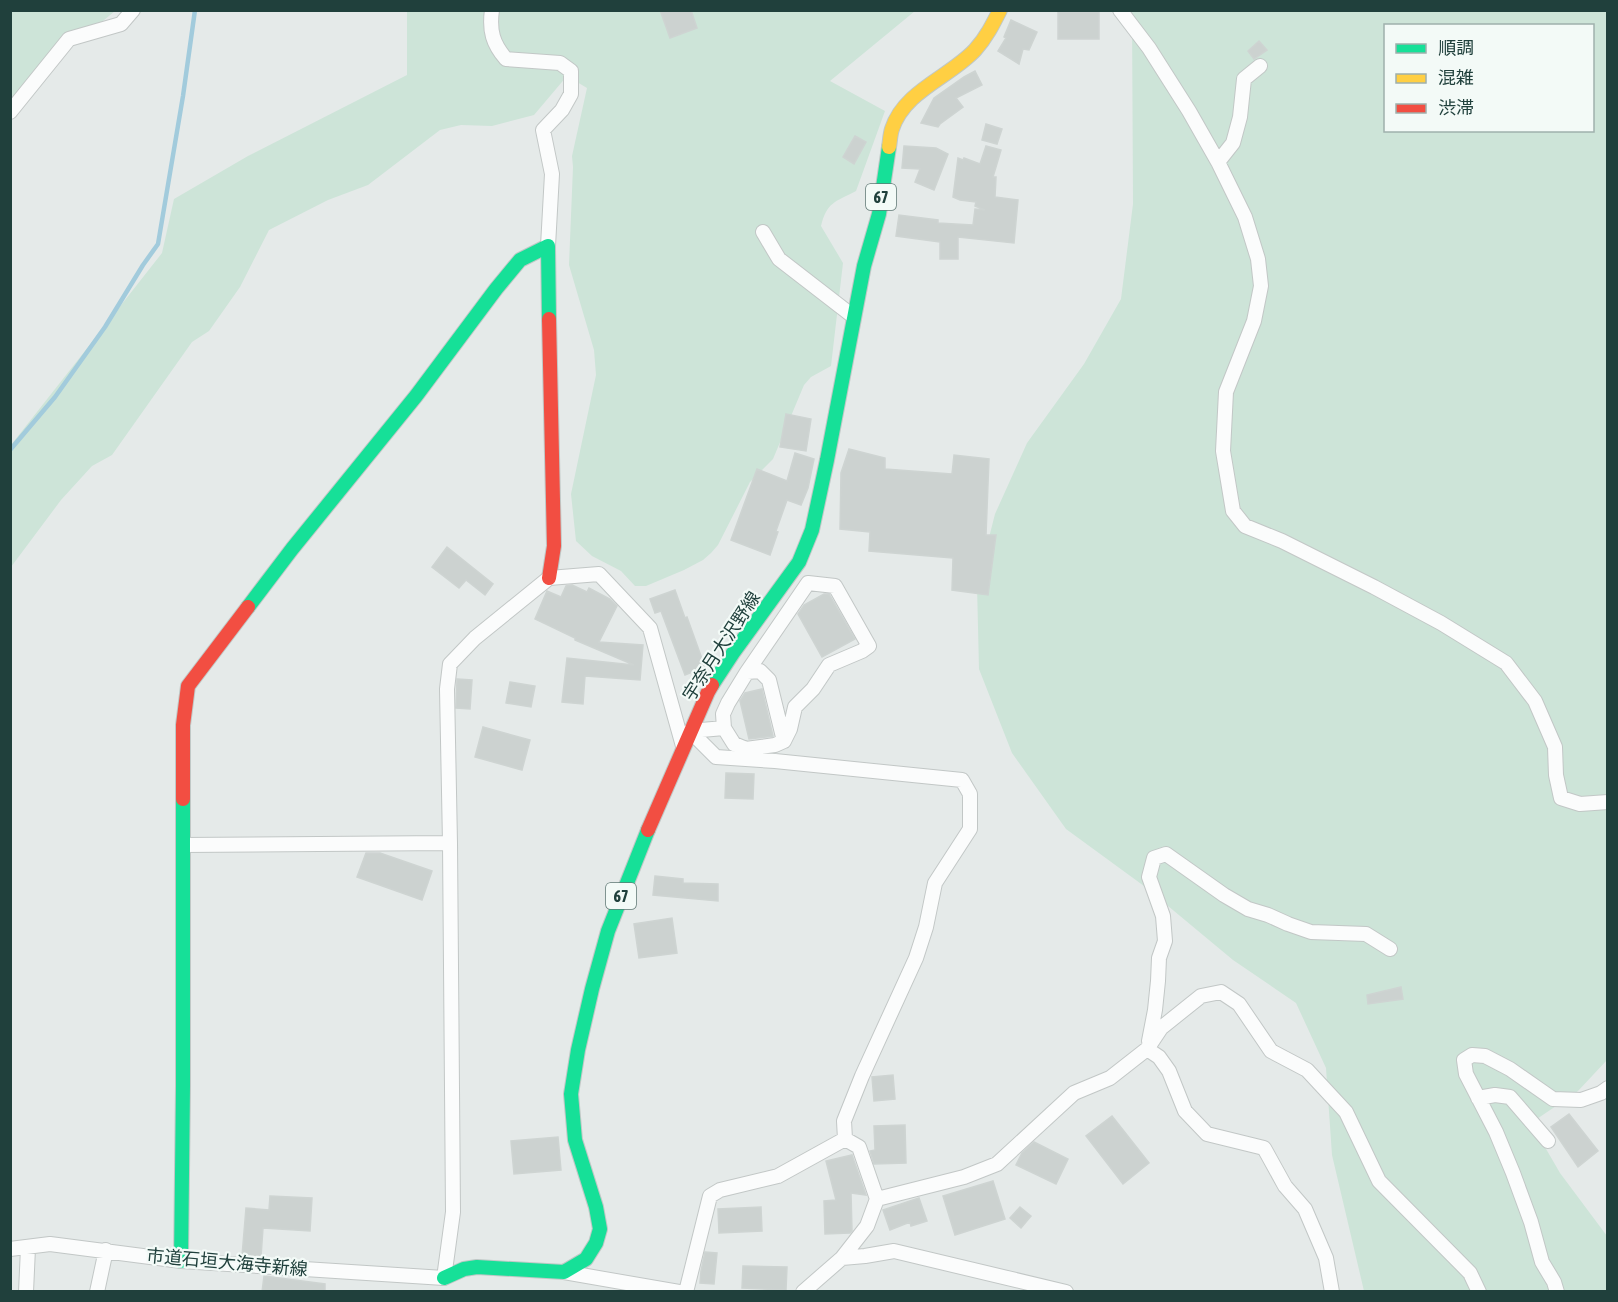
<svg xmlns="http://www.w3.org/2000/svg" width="1618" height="1302" font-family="'Asap Condensed','Noto Sans JP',sans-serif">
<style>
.green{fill:#cde4d8;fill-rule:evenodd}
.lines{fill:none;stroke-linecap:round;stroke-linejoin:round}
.stream{stroke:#a2cbdc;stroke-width:4.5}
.building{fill:#ccd2d0;stroke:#ced4d2;stroke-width:1.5}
.street-casing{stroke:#c2c7c6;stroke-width:16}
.fast-casing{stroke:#c0c8c6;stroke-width:16}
.slow-casing{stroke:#c0c8c6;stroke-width:16}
.jam-casing{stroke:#c0c8c6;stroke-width:16}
.street{stroke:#fbfcfc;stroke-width:14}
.fast{stroke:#16e098;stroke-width:14}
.slow{stroke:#ffcf43;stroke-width:14}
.jam{stroke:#f24e42;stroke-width:14}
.labels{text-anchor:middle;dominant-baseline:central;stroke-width:4.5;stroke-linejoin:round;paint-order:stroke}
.shield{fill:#f3faf7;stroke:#5f7874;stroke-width:1.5}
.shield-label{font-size:16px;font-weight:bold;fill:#20403c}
.street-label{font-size:18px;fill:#20403c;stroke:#f3faf7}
</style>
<rect width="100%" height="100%" fill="#e5eae9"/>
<!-- green -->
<path class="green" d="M 11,11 L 115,11 L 39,74 L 11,115 Z
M 407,11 L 915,11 L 830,81 L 885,111 L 856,191 C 835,202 827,202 821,226 L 843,263 L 831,366 L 811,377 L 804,385 L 773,459 L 750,482 L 718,545 L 711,553 L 703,560 L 684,570 L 646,586 L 635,586 L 621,571 L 592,556 L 576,541 L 571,494 L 596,375 L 594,350 L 569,265 L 573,167 L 572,156 L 587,88 L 567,76 L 534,115 L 492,126 L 461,125 L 440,130 L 368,185 L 328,200 L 269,230 L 240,287 L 209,331 L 192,342 L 112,455 L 92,466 L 61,500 L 11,567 L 11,445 L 162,253 L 174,199 L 248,156 L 407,75 Z
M 1132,11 L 1607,11 L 1607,1060 L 1578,1091 L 1531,1123 L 1560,1173 L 1607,1236 L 1607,1291 L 1364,1291 L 1332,1155 L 1326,1068 L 1296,1003 L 1233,960 L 1144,886 L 1066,829 L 1012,753 L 979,669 L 977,585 L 995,514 L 1027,443 L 1084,364 L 1121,299 L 1133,204 ZM 1386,26 L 1592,26 L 1592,130 L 1386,130 Z"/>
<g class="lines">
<!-- stream -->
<path class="stream" d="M 10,450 L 55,397 L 105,327 L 143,265 L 158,244 L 183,96 L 195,10"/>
</g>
<!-- building -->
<path class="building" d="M 660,10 L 691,10 L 697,28 L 670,38 Z
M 1058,12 L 1099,12 L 1099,39 L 1058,39 Z
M 1011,20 L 1037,32 L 1029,50 L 1023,49 L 1019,64 L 998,51 L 1006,38 L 1004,37 Z
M 1259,41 L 1267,50 L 1254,59 L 1248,51 Z
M 975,71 L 982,85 L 956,98 L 963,107 L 940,124 L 938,127 L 921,123 L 934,98 L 964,77 Z
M 986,124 L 1002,129 L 997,144 L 982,140 Z
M 855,136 L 866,142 L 854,164 L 843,157 Z
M 904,146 L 936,148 L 948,154 L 934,190 L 915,182 L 920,169 L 902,168 Z
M 986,146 L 1001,150 L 993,177 L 996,177 L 995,197 L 1018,200 L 1014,243 L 958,237 L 958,259 L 940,259 L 940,242 L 896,236 L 899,215 L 938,220 L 938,223 L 973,225 L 975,209 L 985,210 L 975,206 L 976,202 L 960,200 L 953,197 L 958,158 L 963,160 L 964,158 L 980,164 Z
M 786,414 L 811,419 L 806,451 L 780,447 Z
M 849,449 L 885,458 L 885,469 L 952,474 L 954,455 L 989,459 L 986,535 L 996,535 L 988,595 L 952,590 L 953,558 L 869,551 L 870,532 L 840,529 L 841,473 Z
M 795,453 L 814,459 L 808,488 L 801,505 L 787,500 L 776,531 L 778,532 L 770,555 L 731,540 L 757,469 L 787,481 Z
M 447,547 L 493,584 L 485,595 L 466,580 L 459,588 L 432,567 Z
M 572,585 L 587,592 L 589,588 L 610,599 L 617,606 L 599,642 L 643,645 L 640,680 L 585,676 L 583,704 L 562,702 L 567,658 L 634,665 L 575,640 L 575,638 L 535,619 L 547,591 L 561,597 L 566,586 Z
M 675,590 L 685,618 L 687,617 L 705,667 L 685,675 L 661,611 L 655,613 L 650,599 Z
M 824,594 L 829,594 L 855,639 L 822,657 L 798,614 L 804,605 Z
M 457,679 L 472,680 L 470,709 L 456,708 Z
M 510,682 L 535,686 L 531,707 L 506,703 Z
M 762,689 L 773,736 L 749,739 L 740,701 L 745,693 Z
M 483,727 L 530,740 L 522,770 L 475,757 Z
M 726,773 L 754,774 L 753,799 L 725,798 Z
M 366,853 L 380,853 L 432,871 L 422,900 L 357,877 Z
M 655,876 L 683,879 L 683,883 L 718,884 L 718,901 L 653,895 Z
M 672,918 L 677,953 L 639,958 L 634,924 Z
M 1401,987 L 1403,999 L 1368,1004 L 1367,995 Z
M 893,1075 L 895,1099 L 874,1101 L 872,1077 Z
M 1569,1114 L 1598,1151 L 1578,1167 L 1551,1127 Z
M 1112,1116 L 1149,1163 L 1123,1184 L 1086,1136 Z
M 905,1125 L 906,1163 L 874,1164 L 870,1151 L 875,1150 L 874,1126 Z
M 558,1137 L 561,1170 L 514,1174 L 511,1141 Z
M 1034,1142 L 1068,1159 L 1056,1184 L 1016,1165 L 1022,1153 Z
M 852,1155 L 866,1195 L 851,1193 L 852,1231 L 850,1233 L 825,1234 L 824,1201 L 836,1200 L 826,1161 Z
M 993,1181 L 1005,1219 L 955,1235 L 943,1196 Z
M 270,1196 L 312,1198 L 310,1231 L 263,1228 L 261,1257 L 242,1256 L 246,1208 L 269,1210 Z
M 919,1198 L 927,1221 L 911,1226 L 910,1222 L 890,1230 L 883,1210 Z
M 761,1207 L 762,1231 L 719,1233 L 718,1209 Z
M 1020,1207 L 1031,1216 L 1021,1228 L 1010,1218 Z
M 705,1252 L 717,1253 L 714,1284 L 700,1283 L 701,1271 Z
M 743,1266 L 787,1267 L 786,1290 L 742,1288 Z
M 264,1276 L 325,1284 L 325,1292 L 262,1292 Z"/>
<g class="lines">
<defs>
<path id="street" d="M 492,10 C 489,31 493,44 506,59 L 560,63 L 571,71 L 571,94 L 562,110 L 543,130 L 552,174 L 548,246
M 1120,10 L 1149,48 L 1189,111 L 1218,162 L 1245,217 L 1258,259 L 1261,286 L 1254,321 L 1226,392 L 1223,451 L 1233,511 L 1245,526 L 1282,541 L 1374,587 L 1441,623 L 1506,663 L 1535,701 L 1555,747 L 1556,775 L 1561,798 L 1580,804 L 1608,802
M 10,112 L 69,39 L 121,24 L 133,10
M 1218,162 L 1233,143 L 1240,117 L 1244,79 L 1260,66
M 763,232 L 779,259 L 854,317
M 747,672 L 760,671 L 769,680 L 784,741
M 690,731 L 716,757 L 775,761 L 962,780 L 970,794 L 970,829 L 935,883 L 926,927 L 916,958 L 862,1076 L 844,1121 L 845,1139
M 690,731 L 724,728 L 734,744 L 746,749 L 775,745 L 784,741 L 790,729 L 795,707 L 813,689 L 829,665 L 862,651 L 869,646 L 835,586 L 808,583 L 747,672 L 728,703 L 723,714 L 724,728
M 183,845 L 450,843
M 1149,1041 L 1155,1010 L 1158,981 L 1159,958 L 1165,941 L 1163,916 L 1149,877 L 1154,858 L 1166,854 L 1224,895 L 1248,909 L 1268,915 L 1288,924 L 1311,932 L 1366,934 L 1390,949
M 1147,1049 L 1161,1028 L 1201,996 L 1221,992 L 1239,1004 L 1271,1051 L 1307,1070 L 1346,1112 L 1379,1181 L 1470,1273 L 1479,1292
M 1478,1098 L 1495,1095 L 1510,1097 L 1548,1141
M 10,1249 L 50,1244 L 181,1261 L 444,1278 L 453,1212 L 450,843 L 447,689 L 450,664 L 475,638 L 549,578 L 599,574 L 650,628 L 683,746
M 842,1258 L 865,1256 L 894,1251 L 1066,1292
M 564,1272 L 679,1292
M 26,1292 L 28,1248
M 97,1292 L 106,1250
M 686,1292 L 710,1196 L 720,1190 L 778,1176 L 845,1139 L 859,1147 L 877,1199
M 803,1292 L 842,1258 L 867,1226 L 877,1199 L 964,1177 L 997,1164 L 1074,1093 L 1110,1078 L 1147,1049 L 1159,1057 L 1169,1071 L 1185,1111 L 1207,1134 L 1264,1148 L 1285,1186 L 1305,1209 L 1326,1258 L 1332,1292
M 1557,1292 L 1554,1282 L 1542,1262 L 1531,1222 L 1513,1173 L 1496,1132 L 1466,1074 L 1464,1060 L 1472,1055 L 1485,1056 L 1510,1069 L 1553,1099 L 1581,1100 L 1601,1093 L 1608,1088"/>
<path id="fast" d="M 248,607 L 292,549 L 416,396 L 496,289 L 520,260 L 548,246 L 549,319
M 712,685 L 733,653 L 799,562 L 812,530 L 827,460 L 864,266 L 879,214 L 889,147
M 181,1261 L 183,1086 L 183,799
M 444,1278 L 464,1269 L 477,1267 L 564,1272 L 586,1259 L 596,1243 L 600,1229 L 596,1207 L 575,1140 L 571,1094 L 578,1050 L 592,989 L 608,931 L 648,830"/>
<path id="slow" d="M 889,147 C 890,142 890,135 892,129 C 904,91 950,77 975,50 C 986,38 993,24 1000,10"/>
<path id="jam" d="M 549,578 L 554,546 L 549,319
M 183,799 L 183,725 L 188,686 L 248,607
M 648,830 L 708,692 L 712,685"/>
</defs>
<!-- street casing -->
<use href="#street" class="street-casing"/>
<!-- fast casing -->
<use href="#fast" class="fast-casing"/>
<!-- slow casing -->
<use href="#slow" class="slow-casing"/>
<!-- jam casing -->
<use href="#jam" class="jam-casing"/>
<!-- street -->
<use href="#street" class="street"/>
<!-- fast -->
<use href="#fast" class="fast"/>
<!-- slow -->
<use href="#slow" class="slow"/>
<!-- jam -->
<use href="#jam" class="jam"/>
</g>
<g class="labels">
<!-- shield labels -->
<g class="shield">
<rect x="866" y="184" width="30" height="26" rx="4.5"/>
<rect x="606" y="883" width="30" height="26" rx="4.5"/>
</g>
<g class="shield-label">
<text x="881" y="197">67</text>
<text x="621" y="896">67</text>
</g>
<!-- street labels -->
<g class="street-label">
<text transform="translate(721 646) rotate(-57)">宇奈月大沢野線</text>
<text transform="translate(227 1262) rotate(5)">市道石垣大海寺新線</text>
</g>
</g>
<!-- border -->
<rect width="1618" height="1302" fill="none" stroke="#20403c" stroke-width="24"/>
<!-- legend -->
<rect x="1384" y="24" width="210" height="108" fill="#f3faf7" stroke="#9fb0ac" stroke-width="1.5"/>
<rect x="1396" y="44" width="30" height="9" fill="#16e098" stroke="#9fb0ac" stroke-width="1.5"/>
<text x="1438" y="54" font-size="18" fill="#20403c">順調</text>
<rect x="1396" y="74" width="30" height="9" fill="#ffcf43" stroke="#9fb0ac" stroke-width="1.5"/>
<text x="1438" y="84" font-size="18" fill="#20403c">混雑</text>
<rect x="1396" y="104" width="30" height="9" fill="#f24e42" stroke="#9fb0ac" stroke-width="1.5"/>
<text x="1438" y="114" font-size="18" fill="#20403c">渋滞</text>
</svg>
